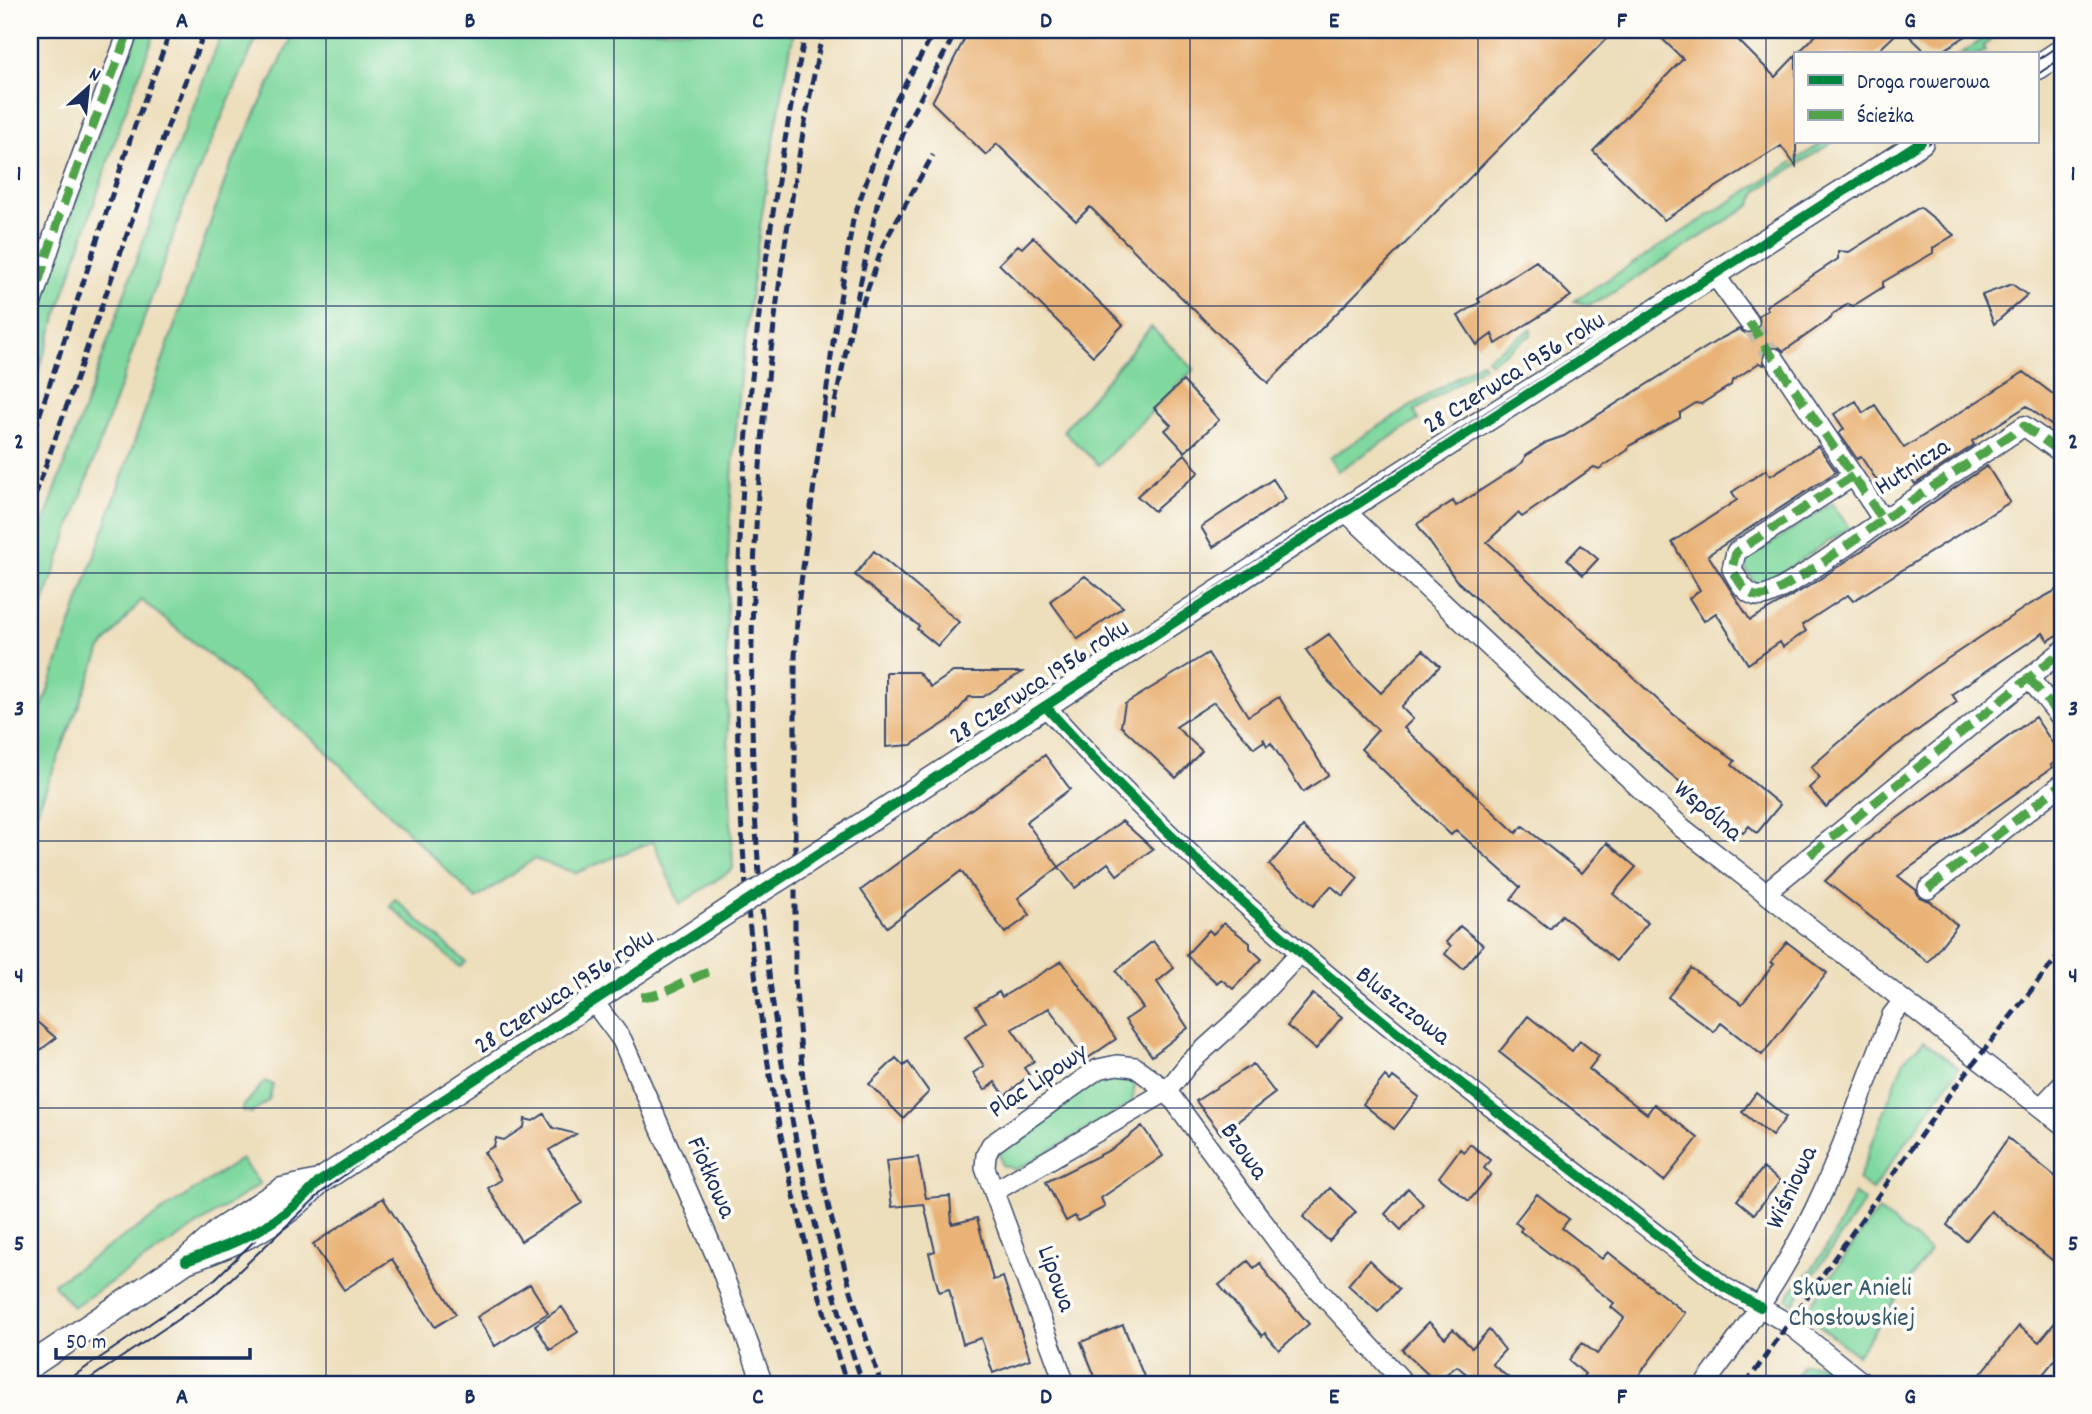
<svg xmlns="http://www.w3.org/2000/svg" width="2092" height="1414" font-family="Dekko,sans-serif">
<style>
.green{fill:#7fd89e;stroke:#4d847e;stroke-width:2}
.building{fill:#e9b276}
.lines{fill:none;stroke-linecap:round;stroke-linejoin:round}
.minor-tunnel{stroke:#c3bba9;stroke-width:19;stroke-dasharray:19 10;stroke-linecap:butt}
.minor-casing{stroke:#3a496c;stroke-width:22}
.tertiary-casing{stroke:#3a496c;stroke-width:27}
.minor{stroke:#fff;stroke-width:19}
.tertiary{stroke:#fff;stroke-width:24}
.tram{stroke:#1b2f5e;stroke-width:2}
.rail{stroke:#1b2f5e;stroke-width:5;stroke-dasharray:10 5;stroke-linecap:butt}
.tertiary-bridge-casing{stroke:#3a496c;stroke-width:27;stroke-linecap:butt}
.tertiary-bridge{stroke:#fff;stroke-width:24}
.quiet{stroke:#4fa44a;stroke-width:9;stroke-dasharray:18 9;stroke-linecap:butt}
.cycleway-casing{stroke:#fdfcf7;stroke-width:15}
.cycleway{stroke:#00873e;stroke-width:10}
.grid{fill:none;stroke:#1b2f5e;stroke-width:2;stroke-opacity:0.55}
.labels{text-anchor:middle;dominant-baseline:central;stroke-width:7;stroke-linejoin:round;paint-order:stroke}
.street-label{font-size:26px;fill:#1b2f5e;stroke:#fdfcf7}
.park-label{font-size:26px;fill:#34596e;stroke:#fdfcf7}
.neatline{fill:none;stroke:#1b2f5e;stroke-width:2.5}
.grid-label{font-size:23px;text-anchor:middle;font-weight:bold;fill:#1b2f5e}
</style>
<rect width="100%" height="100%" fill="#fdfcf7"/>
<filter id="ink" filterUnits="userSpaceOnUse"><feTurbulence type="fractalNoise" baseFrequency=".0143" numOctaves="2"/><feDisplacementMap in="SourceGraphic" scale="14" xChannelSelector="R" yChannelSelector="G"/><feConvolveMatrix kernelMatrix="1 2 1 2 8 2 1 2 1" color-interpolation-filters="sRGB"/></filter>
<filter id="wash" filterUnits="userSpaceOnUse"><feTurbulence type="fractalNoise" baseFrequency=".00686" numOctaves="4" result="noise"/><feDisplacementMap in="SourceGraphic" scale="28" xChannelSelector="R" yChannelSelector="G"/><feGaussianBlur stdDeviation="1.57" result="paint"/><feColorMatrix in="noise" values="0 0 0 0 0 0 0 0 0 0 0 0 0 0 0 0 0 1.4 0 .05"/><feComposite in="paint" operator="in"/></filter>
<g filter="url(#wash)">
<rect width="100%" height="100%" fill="#eddebc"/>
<!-- green -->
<path class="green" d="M 139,30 L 156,30 L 120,125 L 30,397 L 30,337 L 99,133 Z
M 223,30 L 260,30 L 187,197 L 30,641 L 30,562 L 165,179 Z
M 295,30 L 794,30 C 766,174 744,319 733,466 C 723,599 727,735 733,869 L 680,904 L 653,841 L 576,873 L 534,859 L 476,899 L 318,743 L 141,600 L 101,649 L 30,829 L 30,742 L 228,172 Z
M 1988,36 L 1990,41 L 1983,46 L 1985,51 L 1980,54 L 1960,54 Z
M 1824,142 L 1833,142 L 1758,190 L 1751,205 L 1601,300 L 1589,305 L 1574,301 Z
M 1151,327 L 1194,369 L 1099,465 L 1063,431 Z
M 1531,329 L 1531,335 L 1490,363 L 1487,358 Z
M 1481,362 L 1484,366 L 1414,411 L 1418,420 L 1338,471 L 1329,458 Z
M 1832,503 L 1849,528 L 1758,588 L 1742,563 Z
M 395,899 L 466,962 L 460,967 L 390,906 Z
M 1924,1041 L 1959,1068 L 1872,1190 L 1858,1180 L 1904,1060 Z
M 1118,1072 L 1130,1077 L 1135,1085 L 1132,1103 L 1016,1170 L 1002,1165 L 999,1149 L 1094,1079 Z
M 265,1081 L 273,1085 L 269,1100 L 252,1113 L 243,1111 L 242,1108 Z
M 241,1159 L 260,1184 L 73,1307 L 53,1284 Z
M 1854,1193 L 1865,1201 L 1793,1304 L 1787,1299 C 1796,1281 1803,1282 1811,1270 C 1828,1246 1843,1221 1854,1193 Z
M 1878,1210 L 1930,1251 L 1857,1355 L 1804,1314 Z
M 1803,1364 L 1824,1365 L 1848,1384 L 1791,1384 Z"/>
<g id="blocks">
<!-- building -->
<path class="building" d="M 969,30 L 1615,30 L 1268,383 L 1090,207 L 1076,221 L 997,144 L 986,155 L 932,102 Z
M 1653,30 L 1728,30 L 1775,77 L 1796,55 L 1796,166 L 1781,146 L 1664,220 L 1593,151 L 1683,59 Z
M 1821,30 L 1900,30 L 1875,54 L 1797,54 Z
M 1903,30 L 1975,30 L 1938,54 L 1928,54 Z
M 1920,207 L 1954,235 L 1933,248 L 1933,253 L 1883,282 L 1883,287 L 1853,306 L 1848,304 L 1832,315 L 1831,318 L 1784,351 L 1779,347 L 1768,348 L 1763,353 L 1764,365 L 1759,363 L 1732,381 L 1731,385 L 1701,404 L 1696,403 L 1680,413 L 1680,418 L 1629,446 L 1628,450 L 1599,469 L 1594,467 L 1522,517 L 1518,513 L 1487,542 L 1673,714 L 1735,761 L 1732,765 L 1780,805 L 1757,833 L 1749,826 L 1743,833 L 1669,773 L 1456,580 L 1417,524 L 1453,501 L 1456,506 L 1512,470 L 1523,462 L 1525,456 L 1547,442 L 1564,436 L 1718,340 L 1739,329 L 1745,333 L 1756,332 L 1760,326 L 1759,315 L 1768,310 L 1766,306 L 1838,259 L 1838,251 L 1849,252 Z
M 1033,237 L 1123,325 L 1093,356 L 999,264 L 1018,245 L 1022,248 Z
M 1536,261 L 1571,296 L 1496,344 L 1492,334 L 1477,345 L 1458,316 L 1480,302 L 1478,299 Z
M 2012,284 L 2027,295 L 1994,324 L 1982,295 Z
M 2024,372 L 2062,401 L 2062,434 L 2027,406 L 1972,441 L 1974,445 L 1915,484 L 1905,468 L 1880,485 L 1861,457 L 1857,459 L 1839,433 L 1844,429 L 1834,414 L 1856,401 L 1863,413 L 1875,405 L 1904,448 Z
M 1183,381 L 1219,420 L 1185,452 L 1165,430 L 1171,425 L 1154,408 Z
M 1818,446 L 1836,472 L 1708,555 L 1750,620 L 1811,585 L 1987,466 L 2010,502 L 1853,601 L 1848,595 L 1837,602 L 1802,625 L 1806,631 L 1783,647 L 1780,642 L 1748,664 L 1716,613 L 1704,621 L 1689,598 L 1700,590 L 1672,542 L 1737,500 L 1732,492 L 1766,470 L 1770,476 Z
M 1185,454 L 1199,472 L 1154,511 L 1137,496 Z
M 1273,479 L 1286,499 L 1213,547 L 1201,527 Z
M 1581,545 L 1598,559 L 1583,575 L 1567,560 Z
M 874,551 L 959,622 L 938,646 L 917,629 L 919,626 L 855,575 Z
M 1085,576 L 1123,607 L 1078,639 L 1050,601 Z
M 2062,587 L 2062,632 L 2048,641 L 2043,633 L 1952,694 L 1957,702 L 1889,751 L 1826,807 L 1809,788 L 1820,778 L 1811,767 L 1867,718 L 1932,669 L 2027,606 Z
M 1329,634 L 1351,664 L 1381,693 L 1423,650 L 1440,666 L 1401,707 L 1413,719 L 1404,728 L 1516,833 L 1523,826 L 1582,873 L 1607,843 L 1636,867 L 1613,894 L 1648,923 L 1616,961 L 1562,915 L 1550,929 L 1511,899 L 1520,887 L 1456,830 L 1451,835 L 1361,749 L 1378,730 L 1329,682 L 1306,650 Z
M 1208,653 L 1248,716 L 1279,697 L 1328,775 L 1303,792 L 1271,743 L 1267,746 L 1263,738 L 1264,741 L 1254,748 L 1214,702 L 1176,727 L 1202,751 L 1176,778 L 1121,726 L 1125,704 Z
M 886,672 L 918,672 L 931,687 L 953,672 L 1022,672 L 983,697 L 969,697 L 951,719 L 911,745 L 886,747 Z
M 2035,717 L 2062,757 L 2051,765 L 2053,767 L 1898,876 L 1916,890 L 1919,897 L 1930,901 L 1957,925 L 1928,962 L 1825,881 L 1865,842 Z
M 1045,755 L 1070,789 L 1026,822 L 1059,867 L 1018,898 L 1030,915 L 1005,933 L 961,871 L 887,927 L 861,890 Z
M 1122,821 L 1153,849 L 1117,875 L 1108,863 L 1075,888 L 1059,867 Z
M 1303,827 L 1358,878 L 1343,896 L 1331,886 L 1313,906 L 1269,865 Z
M 1224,923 L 1250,943 L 1250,948 L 1262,959 L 1233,989 L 1221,979 L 1217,983 L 1186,955 L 1209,930 L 1213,934 Z
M 1460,926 L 1483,945 L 1463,969 L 1445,954 L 1451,946 L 1446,942 Z
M 1153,941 L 1174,968 L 1157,982 L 1188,1028 L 1152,1056 L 1125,1020 L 1143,1008 L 1116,971 Z
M 1787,942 L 1827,973 L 1762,1055 L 1721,1023 L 1714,1032 L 1668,997 L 1691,968 L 1742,1004 L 1774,964 L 1771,962 Z
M 1062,961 L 1116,1039 L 1085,1060 L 1049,1008 L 1012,1029 L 1034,1061 L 1024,1068 L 1029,1075 L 1005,1096 L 995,1082 L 985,1090 L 973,1073 L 984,1066 L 965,1037 L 986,1022 L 976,1006 L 999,992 L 1002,997 Z
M 1313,994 L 1342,1017 L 1316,1049 L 1287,1026 Z
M 30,1016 L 56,1038 L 30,1058 Z
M 1528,1016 L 1572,1051 L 1580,1041 L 1599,1056 L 1589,1069 L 1647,1114 L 1654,1104 L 1698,1138 L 1664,1181 L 1499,1052 Z
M 896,1058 L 904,1066 L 908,1062 L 929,1092 L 903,1118 L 869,1084 Z
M 1253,1064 L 1275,1093 L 1221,1134 L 1196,1101 Z
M 1385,1076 L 1390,1081 L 1393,1077 L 1419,1097 L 1394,1129 L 1363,1104 Z
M 1756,1093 L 1786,1117 L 1772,1136 L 1742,1112 Z
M 544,1114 L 553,1128 L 576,1134 L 549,1150 L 582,1203 L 521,1241 L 488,1188 L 501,1180 L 484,1152 L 494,1146 L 496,1138 L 504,1140 L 524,1127 L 525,1119 L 533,1121 Z
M 1142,1126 L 1163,1156 L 1101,1198 L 1105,1207 L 1078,1221 L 1075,1216 L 1066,1221 L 1046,1182 L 1114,1148 Z
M 2008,1138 L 2062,1182 L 2062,1268 L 1991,1211 L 1966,1241 L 1947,1225 Z
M 1470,1144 L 1490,1160 L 1484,1168 L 1491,1174 L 1469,1201 L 1439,1177 L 1460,1149 L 1464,1152 Z
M 918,1157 L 926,1198 L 950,1196 L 952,1224 L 977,1218 L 993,1280 L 1003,1277 L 1030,1359 L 993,1373 L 981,1338 L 963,1344 L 949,1289 L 939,1292 L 929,1253 L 935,1251 L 924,1204 L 892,1207 L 886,1161 Z
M 1763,1168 L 1780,1181 L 1754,1214 L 1737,1200 Z
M 1330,1188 L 1356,1212 L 1329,1241 L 1303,1217 Z
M 1408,1188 L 1423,1204 L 1401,1230 L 1385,1214 Z
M 1537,1194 L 1569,1219 L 1562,1228 L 1602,1259 L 1608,1252 L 1685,1313 L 1632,1384 L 1578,1384 L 1585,1374 L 1569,1360 L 1582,1343 L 1597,1354 L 1624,1318 L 1611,1307 L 1614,1303 L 1520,1231 L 1522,1228 L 1515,1222 Z
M 383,1198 L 456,1314 L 435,1327 L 392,1259 L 344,1290 L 313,1244 Z
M 1369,1260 L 1399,1289 L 1378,1312 L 1348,1285 Z
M 1248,1261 L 1254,1268 L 1260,1263 L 1271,1280 L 1309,1324 L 1279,1350 L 1265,1333 L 1262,1336 L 1219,1285 Z
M 530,1284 L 548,1313 L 495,1346 L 477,1317 Z
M 562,1307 L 578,1332 L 550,1350 L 535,1325 Z
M 2062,1314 L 2062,1351 L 2035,1384 L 1973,1384 L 2019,1326 L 2039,1342 Z
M 1429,1322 L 1445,1338 L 1453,1329 L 1472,1348 L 1489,1330 L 1505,1350 L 1492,1364 L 1516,1384 L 1478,1384 L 1457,1366 L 1436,1382 L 1402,1350 Z
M 1123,1325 L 1147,1384 L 1098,1384 L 1081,1342 Z"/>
</g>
</g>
<g filter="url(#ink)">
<use href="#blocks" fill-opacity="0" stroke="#3a496c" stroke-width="2"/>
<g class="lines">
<!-- minor-tunnel -->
<path class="minor-tunnel" d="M 1749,322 L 1774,358"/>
<defs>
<path id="minor" d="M 1714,274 L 1749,322
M 30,308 L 65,200 L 129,30
M 1774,358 L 1883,520 L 2024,426 L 2062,453
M 1853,476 L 1736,552 L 1732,569 C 1738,580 1747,599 1763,596 C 1783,593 1861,535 1883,520
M 1344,510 L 1681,827 L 2062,1124
M 2029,678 L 2062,719
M 1046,707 C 1244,929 1490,1104 1724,1287 L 1789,1324 L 1864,1384
M 1928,889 L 2062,784
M 1765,893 L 2062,651
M 593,1001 L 622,1040 L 719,1263 L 763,1384
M 2041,1107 L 2062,1085
M 995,1191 L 1167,1091 L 1189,1063 L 1241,1016 L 1299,954
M 1065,1384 L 985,1168 L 986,1155 L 991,1145 L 1098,1069 L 1117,1065 L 1135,1067 L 1167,1091 L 1294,1264 L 1405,1384
M 1705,1384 C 1751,1323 1793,1259 1824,1189 C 1849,1132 1869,1073 1892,1015 L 1903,1001"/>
<path id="tertiary" d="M 2038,67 L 2062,51
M 805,862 L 1374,491 L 1921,142
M 186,1261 C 239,1242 280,1225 319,1182 L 737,905
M 30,1366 L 186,1261 L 222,1229 L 282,1190 L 319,1182"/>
</defs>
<!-- minor casing -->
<use href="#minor" class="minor-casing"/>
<!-- tertiary casing -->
<use href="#tertiary" class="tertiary-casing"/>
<!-- minor -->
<use href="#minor" class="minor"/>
<!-- tertiary -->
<use href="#tertiary" class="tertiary"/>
<!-- tram -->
<path class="tram" d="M 2038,60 L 2062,44
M 2038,74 L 2062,58
M 62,1384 L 215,1279 L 314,1183 L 362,1147 L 1341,505 L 1910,142
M 82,1384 L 214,1295 L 322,1192 L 380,1148 L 1299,547 L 1931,142"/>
<!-- rail -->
<path class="rail" d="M 806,30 C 714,474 701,950 847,1384
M 823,30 C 731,472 712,952 863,1384
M 862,305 L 884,243 L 933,155
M 832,417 L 877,205 L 908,121 L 957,30
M 30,444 L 135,125 L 171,30
M 30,510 L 137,206 L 205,30
M 2061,997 L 2062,997
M 881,1384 L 851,1291 L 829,1209 L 803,1078 L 795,977 L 795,657 L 798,605 L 833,342 L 853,220 L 891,110 L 935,30
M 1746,1384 L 1949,1095 L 2062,951"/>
<defs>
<path id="tertiary-bridge" d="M 737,905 L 805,862"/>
</defs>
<!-- tertiary-bridge casing -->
<use href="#tertiary-bridge" class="tertiary-bridge-casing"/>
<!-- tertiary-bridge -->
<use href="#tertiary-bridge" class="tertiary-bridge"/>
<!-- quiet -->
<path class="quiet" d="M 30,308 L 65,200 L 129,30
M 1749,322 L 1883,520 L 2024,426 L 2062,453
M 1853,476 L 1736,552 L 1732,569 C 1738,580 1747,599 1763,596 C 1783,593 1861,535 1883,520
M 2029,678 L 2062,719
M 1810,855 L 2062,651
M 1928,889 L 2062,784
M 641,997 C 663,997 687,979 709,972"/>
<defs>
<path id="cycleway" d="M 1046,707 C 1244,929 1490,1104 1724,1287 L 1760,1307
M 186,1261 C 239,1242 280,1225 319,1182 C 850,831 1384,485 1921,142"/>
</defs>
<!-- cycleway casing -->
<use href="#cycleway" class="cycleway-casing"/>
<!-- cycleway -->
<use href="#cycleway" class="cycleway"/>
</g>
</g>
<!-- grid -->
<path class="grid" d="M 326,30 L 326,1384M 614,30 L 614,1384M 902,30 L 902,1384M 1190,30 L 1190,1384M 1478,30 L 1478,1384M 1766,30 L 1766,1384M 30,306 L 2062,306M 30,573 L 2062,573M 30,841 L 2062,841M 30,1108 L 2062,1108"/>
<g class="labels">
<!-- street labels -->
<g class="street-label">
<text transform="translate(1515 374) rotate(-32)">28 Czerwca 1956 roku</text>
<text transform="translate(1913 468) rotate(-33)">Hutnicza</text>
<text transform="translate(1040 683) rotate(-33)">28 Czerwca 1956 roku</text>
<text transform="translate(1707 812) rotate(40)">Wspólna</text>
<text transform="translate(565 993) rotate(-33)">28 Czerwca 1956 roku</text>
<text transform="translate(1402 1007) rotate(38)">Bluszczowa</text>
<text transform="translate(1039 1082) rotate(-34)">Plac Lipowy</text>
<text transform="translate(1243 1152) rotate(55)">Bzowa</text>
<text transform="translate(710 1178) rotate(66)">Fiołkowa</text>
<text transform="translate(1793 1188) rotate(-65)">Wiśniowa</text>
<text transform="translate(1055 1279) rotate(70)">Lipowa</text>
</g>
<!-- park labels -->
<g class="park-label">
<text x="1852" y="1289">Skwer Anieli<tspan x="1852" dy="30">Chosłowskiej</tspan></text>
</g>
</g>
<!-- margin -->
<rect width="2092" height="1414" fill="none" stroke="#fdfcf7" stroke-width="77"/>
<!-- legend -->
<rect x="1794" y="52" width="245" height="91" fill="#fdfcf7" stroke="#a3aaba" stroke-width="2"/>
<rect x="1808" y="75" width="35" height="10" fill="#00873e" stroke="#a3aaba" stroke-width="2"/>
<text x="1857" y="88" font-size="21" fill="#1b2f5e">Droga rowerowa</text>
<rect x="1808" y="110" width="35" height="10" fill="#4fa44a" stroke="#a3aaba" stroke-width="2"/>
<text x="1857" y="122" font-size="21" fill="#1b2f5e">Ścieżka</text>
<!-- north arrow -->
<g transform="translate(88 88) rotate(27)" stroke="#fdfcf7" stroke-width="5" paint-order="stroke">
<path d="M0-5L12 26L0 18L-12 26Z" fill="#1b2f5e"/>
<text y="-10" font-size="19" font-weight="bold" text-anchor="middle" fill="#1b2f5e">N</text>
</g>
<!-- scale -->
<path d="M56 1348v10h194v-10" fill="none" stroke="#1b2f5e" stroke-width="3.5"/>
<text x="66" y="1348" font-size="21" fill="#1b2f5e" stroke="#fdfcf7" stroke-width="5" paint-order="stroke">50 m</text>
<rect x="38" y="38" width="2016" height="1338" class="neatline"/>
<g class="grid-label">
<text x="182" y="27">A</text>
<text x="470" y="27">B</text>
<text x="758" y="27">C</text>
<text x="1046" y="27">D</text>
<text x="1334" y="27">E</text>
<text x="1622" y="27">F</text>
<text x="1910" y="27">G</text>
<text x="19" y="180">1</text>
<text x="2073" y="180">1</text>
<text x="19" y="448">2</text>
<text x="2073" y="448">2</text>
<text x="19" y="715">3</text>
<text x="2073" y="715">3</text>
<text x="19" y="982">4</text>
<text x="2073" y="982">4</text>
<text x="19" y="1250">5</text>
<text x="2073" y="1250">5</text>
<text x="182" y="1403">A</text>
<text x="470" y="1403">B</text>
<text x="758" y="1403">C</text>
<text x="1046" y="1403">D</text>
<text x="1334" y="1403">E</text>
<text x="1622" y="1403">F</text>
<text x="1910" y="1403">G</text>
</g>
</svg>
